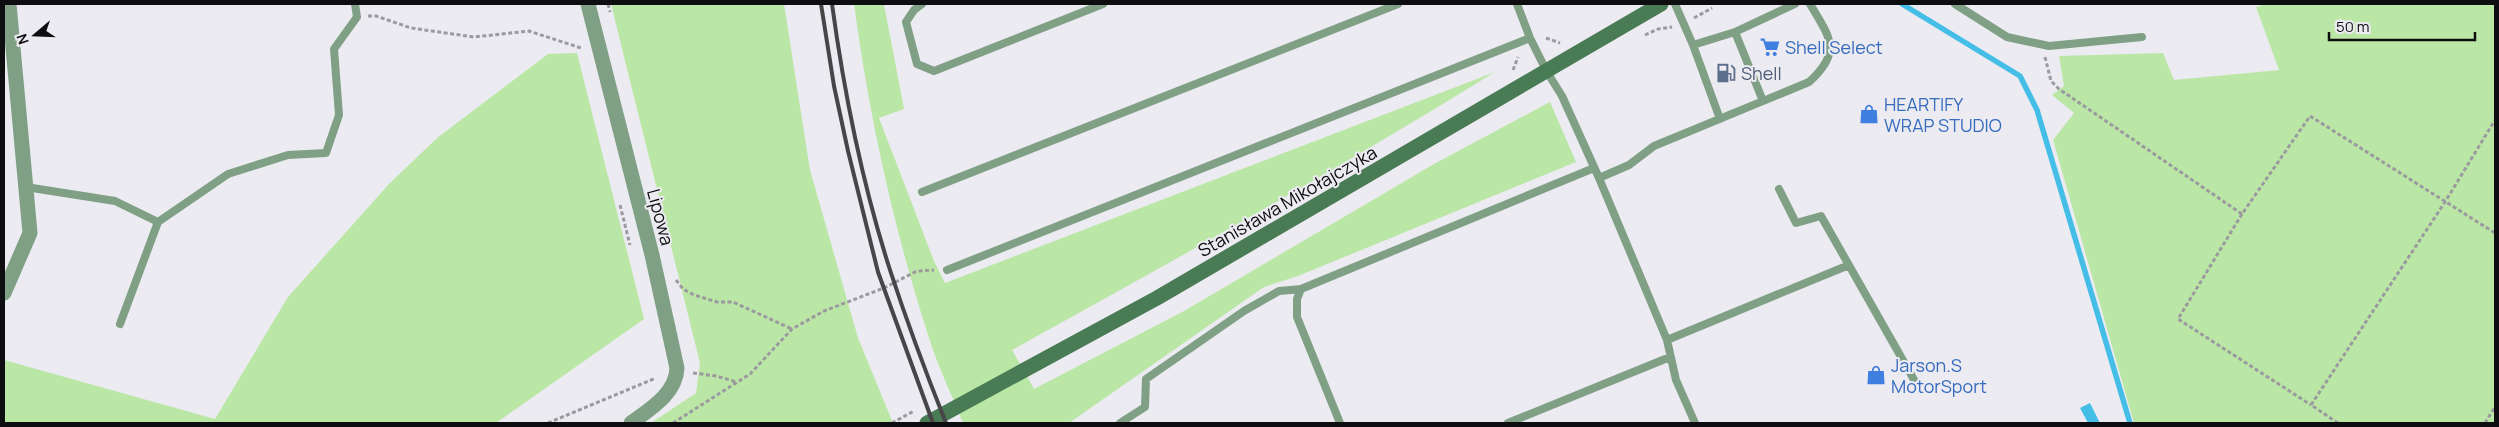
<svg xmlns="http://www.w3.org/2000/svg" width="2499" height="427" font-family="Manrope,sans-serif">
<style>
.green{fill:#bbe7a6}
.water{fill:#45bee7}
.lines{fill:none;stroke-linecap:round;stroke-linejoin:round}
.stream{stroke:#45bee7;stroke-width:5.5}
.path{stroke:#9b9a9f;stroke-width:3;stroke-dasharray:4 2.5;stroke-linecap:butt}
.lane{stroke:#7fa085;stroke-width:8}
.street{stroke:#7fa085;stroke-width:15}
.secondary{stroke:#497b55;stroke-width:15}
.rail{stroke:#464548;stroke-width:4}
.labels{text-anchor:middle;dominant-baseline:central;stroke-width:4;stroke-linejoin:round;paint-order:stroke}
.shop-label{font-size:18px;fill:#366cbe;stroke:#ecebf1;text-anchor:start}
.service-label{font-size:18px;fill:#4e5e75;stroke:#ecebf1;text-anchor:start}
.street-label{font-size:18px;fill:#0e0d0f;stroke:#ecebf1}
</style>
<rect width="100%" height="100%" fill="#ecebf1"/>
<!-- green -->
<path class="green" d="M 611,4 L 784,4 L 810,170 L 858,338 L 893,423 L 651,423 L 696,393 L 700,363 Z
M 854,4 L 884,4 L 904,109 L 879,118 L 934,261 L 945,283 L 1495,72 C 1337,170 1175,260 1012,350 L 1034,389 L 1184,311 L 1434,164 L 1550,102 L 1576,162 L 1298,276 L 1264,287 L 1069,423 L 963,423 C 952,395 938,367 929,338 C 894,230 869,116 854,4 Z
M 2266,4 L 2495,4 L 2495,423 L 2134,423 L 2053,140 L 2074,113 L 2052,95 L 2064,86 L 2059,56 L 2163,53 L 2174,80 L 2279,70 L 2256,7 Z
M 577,53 L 644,319 L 496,423 L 4,423 L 4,360 L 215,419 L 288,297 L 389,184 L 437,138 L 548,54 Z"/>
<!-- water -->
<path class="water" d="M 2090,403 L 2100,423 L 2088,423 L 2080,408 Z"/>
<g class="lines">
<!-- stream -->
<path class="stream" d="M 1902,4 L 2020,76 L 2037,110 L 2130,423"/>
<!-- path -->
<path class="path" d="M 608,4 L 610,12
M 368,16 L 376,16 L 411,28 L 474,37 L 529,31 L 581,48
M 1694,18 L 1712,8
M 1645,35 L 1658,29 L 1672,27
M 1546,38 L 1560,43
M 2045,57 L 2051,81 L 2059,89 L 2242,214 L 2310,116 L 2495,233
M 1513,70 L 1518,57
M 620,205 L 630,245
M 2242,214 L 2178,319 L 2311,405
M 676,280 L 683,289 L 694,295 L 717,302 L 733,302 L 792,329
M 693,373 L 716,376 L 737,382
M 548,423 L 656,378
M 673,423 L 750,374 L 792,329 L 824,311 L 884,288 L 917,271 L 934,270
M 892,423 L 914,411
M 2338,423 L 2311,405 L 2445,202 L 2495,120
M 2485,423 L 2495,407"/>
<!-- lane -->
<path class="lane" d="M 922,4 L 914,10 L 906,22 L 917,64 L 934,71 L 1103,4
M 1517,4 L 1530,38 L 1547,72 L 1562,96 L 1599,178 L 1667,340 L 1676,380 L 1695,423
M 1675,4 L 1693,45 L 1720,119
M 1955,4 L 2007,37 L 2049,46 L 2142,37
M 1735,32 L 1763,101
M 1693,45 L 1735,32 L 1795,4
M 1599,178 L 1629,165 L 1654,146 L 1809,82 C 1843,51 1830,38 1810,4
M 26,187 L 115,201 L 158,222 L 228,174 L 288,155 L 326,153 L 339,115 L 334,49 L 357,17 L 355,4
M 1779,189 L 1796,223 L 1821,216 L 1917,385
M 922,192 L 1398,4
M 947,270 L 1530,38
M 120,324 L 158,222
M 1667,340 L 1849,265
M 1120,423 L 1145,407 L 1146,379 L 1244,311 L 1279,291 L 1301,289
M 1340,423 L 1297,317 L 1297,299 L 1301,289 L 1594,168
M 1508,423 L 1670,357"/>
<!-- street -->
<path class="street" d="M 588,4 L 652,255 L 677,368 C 676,394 650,409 631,423
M 4,293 L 30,233 L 9,4"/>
<!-- secondary -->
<path class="secondary" d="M 927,423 L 1157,298 L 1661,4"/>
<!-- rail -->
<path class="rail" d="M 821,4 L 834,86 L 848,151 L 878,272 L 933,423
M 832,4 C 844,92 863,186 890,270 C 907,322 926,373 946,423"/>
</g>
<!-- icons -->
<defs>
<symbol id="supermarket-bare" viewBox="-9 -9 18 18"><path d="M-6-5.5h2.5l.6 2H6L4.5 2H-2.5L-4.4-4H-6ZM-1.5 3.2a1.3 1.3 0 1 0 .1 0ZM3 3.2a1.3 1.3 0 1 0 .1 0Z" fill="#3f7fe0" stroke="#ecebf1" stroke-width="2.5" paint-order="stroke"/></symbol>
<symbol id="fuel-bare" viewBox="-9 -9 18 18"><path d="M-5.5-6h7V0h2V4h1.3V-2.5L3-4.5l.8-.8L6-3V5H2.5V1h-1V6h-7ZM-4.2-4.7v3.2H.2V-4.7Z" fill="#5c6f8a" stroke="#ecebf1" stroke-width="2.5" paint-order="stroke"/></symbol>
<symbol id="shop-bare" viewBox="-9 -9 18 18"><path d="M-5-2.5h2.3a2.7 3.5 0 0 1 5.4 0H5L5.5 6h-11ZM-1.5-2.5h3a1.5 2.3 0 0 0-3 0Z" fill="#3f7fe0" stroke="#ecebf1" stroke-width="2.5" paint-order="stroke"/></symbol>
</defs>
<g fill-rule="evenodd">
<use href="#supermarket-bare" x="1756" y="33" width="28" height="28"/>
<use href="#fuel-bare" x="1712" y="59" width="28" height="28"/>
<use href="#shop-bare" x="1855" y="100" width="28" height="28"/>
<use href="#shop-bare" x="1862" y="361" width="28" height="28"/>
</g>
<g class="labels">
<!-- shop labels -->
<g class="shop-label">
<text x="1785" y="47">Shell Select</text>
<text x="1884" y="104">HEARTIFY<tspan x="1884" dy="21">WRAP STUDIO</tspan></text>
<text x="1891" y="365">Jarson.S<tspan x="1891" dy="21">MotorSport</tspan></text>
</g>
<!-- service labels -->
<g class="service-label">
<text x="1741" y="73">Shell</text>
</g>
<!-- street labels -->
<g class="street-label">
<text transform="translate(1287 201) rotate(-30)">Stanisława Mikołajczyka</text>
<text transform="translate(661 217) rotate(75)">Lipowa</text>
</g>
</g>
<!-- border -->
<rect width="2499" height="427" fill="none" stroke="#0e0d0f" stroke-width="10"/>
<!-- north arrow -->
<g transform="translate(35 35) rotate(251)" stroke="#ecebf1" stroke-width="4" paint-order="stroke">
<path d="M0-4L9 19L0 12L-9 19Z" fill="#0e0d0f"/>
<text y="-8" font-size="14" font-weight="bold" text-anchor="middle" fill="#0e0d0f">N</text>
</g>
<!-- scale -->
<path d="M2329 32v8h146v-8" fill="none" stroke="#0e0d0f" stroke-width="2.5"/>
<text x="2336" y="32" font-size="15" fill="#0e0d0f" stroke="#ecebf1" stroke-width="4" paint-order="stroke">50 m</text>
</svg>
